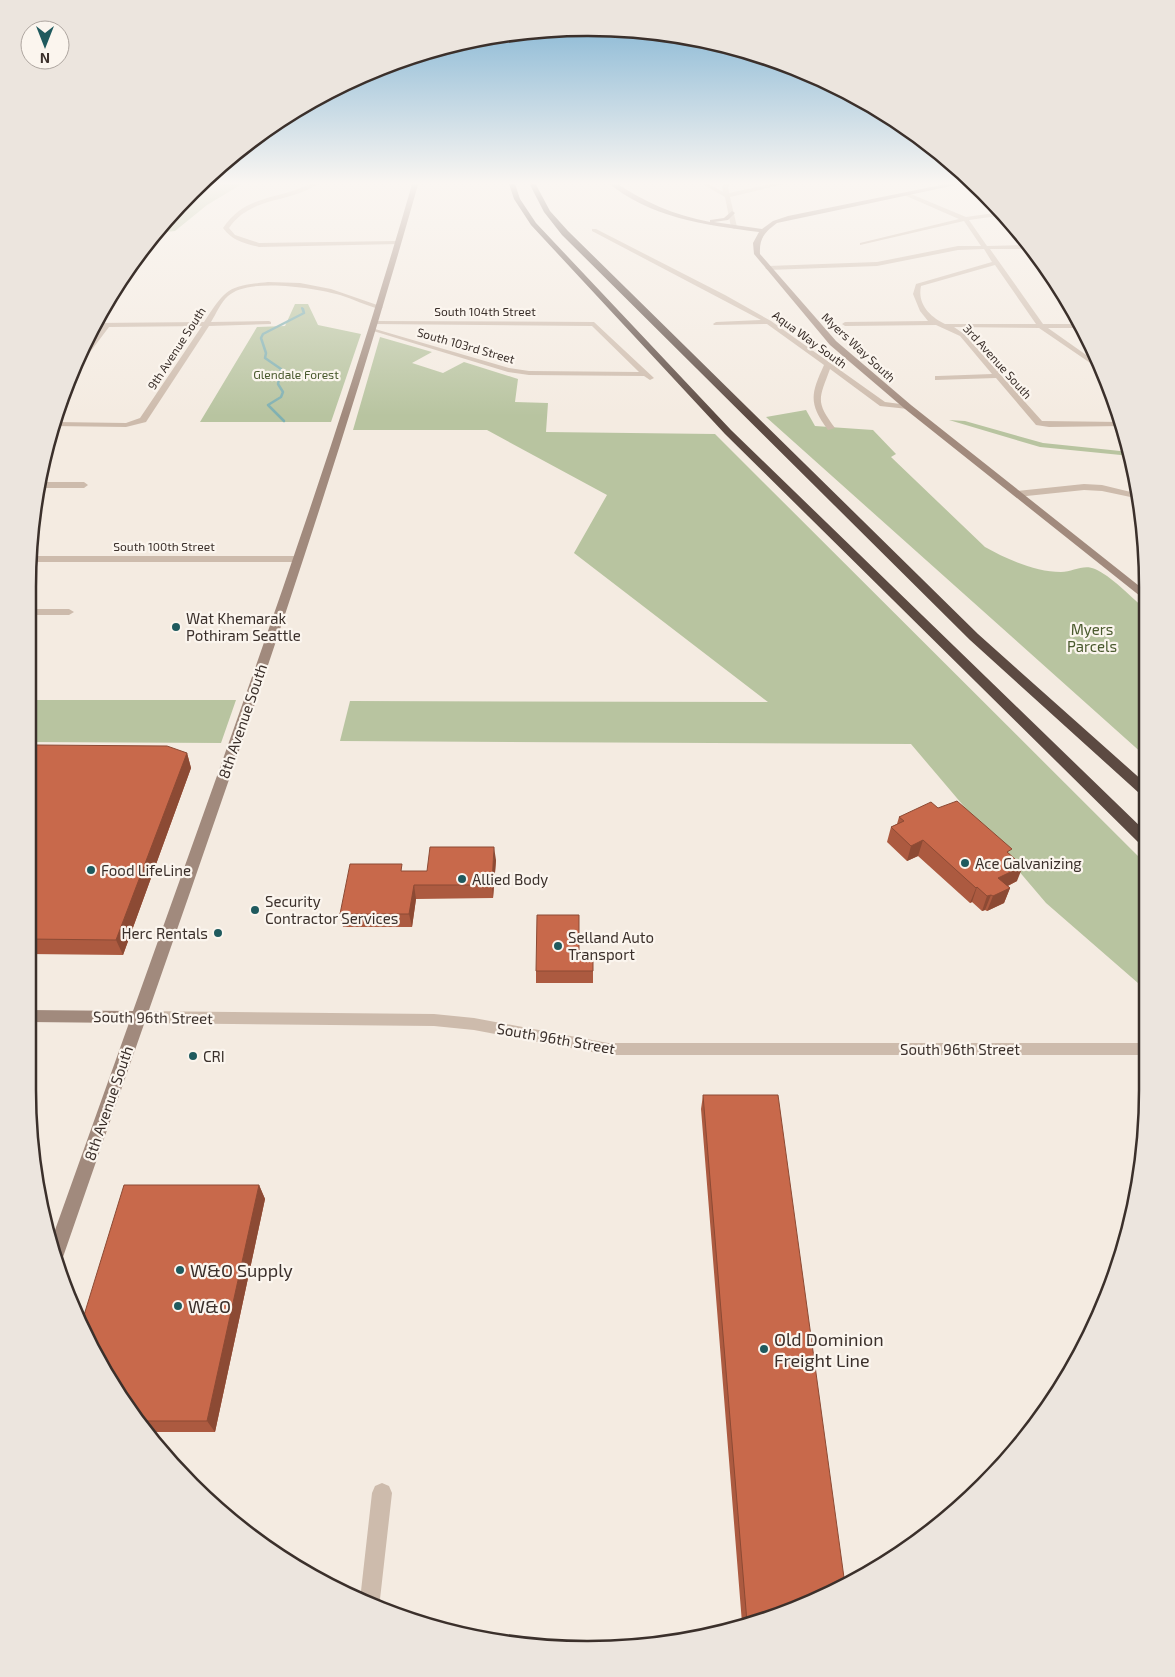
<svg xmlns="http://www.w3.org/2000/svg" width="1175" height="1677" font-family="'Exo 2',sans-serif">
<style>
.green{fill:#b8c4a0}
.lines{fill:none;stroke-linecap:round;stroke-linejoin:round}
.stream-far1{stroke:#7fb0b2;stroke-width:2}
.stream{stroke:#7fb0b2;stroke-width:2.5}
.street{fill:#cdbbac;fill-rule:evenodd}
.secondary{fill:#a18a7d;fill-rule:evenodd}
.highway{fill:#5c4a42;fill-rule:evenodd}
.wall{fill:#ac5a40}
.shaded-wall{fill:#8c4a34}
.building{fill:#c8694b;stroke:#8c4a34}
.poi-dot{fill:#1f5a5e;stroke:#fbf5ee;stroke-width:2}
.labels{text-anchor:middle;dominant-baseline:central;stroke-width:4.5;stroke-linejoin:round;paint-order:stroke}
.far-street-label{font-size:12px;fill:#3b302b;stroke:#fbf5ee}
.far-park-label{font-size:12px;fill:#4a5a2e;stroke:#fbf5ee}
.poi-label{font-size:15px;fill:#3b302b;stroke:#fbf5ee;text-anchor:start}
.park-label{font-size:15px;fill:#4a5a2e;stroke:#fbf5ee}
.street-label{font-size:15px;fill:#3b302b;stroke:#fbf5ee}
.near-poi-label{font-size:18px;fill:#3b302b;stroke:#fbf5ee;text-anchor:start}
.rim{fill:none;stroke:#3b302b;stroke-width:2.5}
</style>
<rect width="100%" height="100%" fill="#f4ebe1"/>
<!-- green -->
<path class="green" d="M 204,181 L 247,181 L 207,205 L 175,231 L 156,233 L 166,218 Z
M 295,304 L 308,304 L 318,325 L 361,334 L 331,422 L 200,422 L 257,327 L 285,326 Z
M 380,337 L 432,352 L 412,363 L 443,373 L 464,362 L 518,379 L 515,402 L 548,403 L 546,432 L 715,434 L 1145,863 L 1146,990 L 1046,903 L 911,744 L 340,741 L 350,701 L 768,702 L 574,553 L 607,495 L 487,430 L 353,430 Z
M 806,410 L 815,426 L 873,430 L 896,454 L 891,457 L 985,547 C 1006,559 1036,572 1061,572 C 1073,572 1083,564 1095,569 C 1111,576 1130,596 1143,607 L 1144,755 L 766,417 Z
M 949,420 L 965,421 L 1043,443 L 1130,452 L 1131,456 L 1040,447 Z
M 28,700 L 236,700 L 221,743 L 28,742 Z"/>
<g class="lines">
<!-- stream-far1 -->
<path class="stream-far1" d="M 302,308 L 303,311"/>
<!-- stream -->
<path class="stream" d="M 284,421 L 268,405 L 281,397 L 283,392 L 278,384 L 281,369 L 265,358 L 266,353 L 261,338 L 263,334 L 304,313 L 303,309"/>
<!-- street -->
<path class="street" d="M 315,181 L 322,181 C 293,204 251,195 229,228 L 235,235 L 259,243 L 397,241 L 399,244 L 259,247 C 243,243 233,241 223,228 C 247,192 282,201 315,181 Z
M 697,181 L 704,181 L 723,192 L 722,187 L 726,181 L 732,181 L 728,187 L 729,193 L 785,181 L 797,181 L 730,197 L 737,227 L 734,229 L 731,227 L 725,197 Z
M 906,192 L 966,217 L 1002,212 L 1005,215 L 969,220 L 987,246 L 1026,245 L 1029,249 L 990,249 L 1043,324 L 1079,324 L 1082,328 L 1048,328 L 1099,364 L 1102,371 L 1039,328 L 954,327 L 964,334 L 1042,421 L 1121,422 L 1122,426 L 1049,427 L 1036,425 L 996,378 L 935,380 L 935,376 L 938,376 L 992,374 L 960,336 L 936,325 L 845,326 L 842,324 L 845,322 L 928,321 L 920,311 L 913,294 L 916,284 L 992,262 L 984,249 L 958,250 L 877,266 L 768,270 L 765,268 L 768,266 L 877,262 L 958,246 L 981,246 L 964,221 L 860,245 L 860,243 L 959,219 L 904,195 ZM 995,265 L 1036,324 L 945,324 C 931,317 917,305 921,286 Z
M 592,229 L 596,229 L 725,295 L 771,321 L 885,402 L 908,405 L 912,407 L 908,409 L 880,406 L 830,369 C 819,399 815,401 835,428 L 828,430 C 808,403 811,394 824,365 L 767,324 L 714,325 L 713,324 L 716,322 L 761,320 L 592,231 Z
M 268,282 L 300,283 L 331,289 L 383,307 L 380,309 C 366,306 354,299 340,295 C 316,288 248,277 228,296 C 221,302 216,314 211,322 L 269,321 L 271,322 L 271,324 L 209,326 L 146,422 L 126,427 L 54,426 L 55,422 L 126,423 L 140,418 L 202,326 L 109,327 L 75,372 L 71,372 L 78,358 L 102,327 L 93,327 L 95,323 L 204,322 C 226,289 227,286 268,282 Z
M 375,321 L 594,322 L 654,378 L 650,380 L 644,376 L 529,375 L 508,372 L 370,330 L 375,329 L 509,368 L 529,371 L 639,372 L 592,326 L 373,324 L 373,322 Z
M 38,482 L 84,482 L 88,485 L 84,488 L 38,488 Z
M 1084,484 L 1102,485 L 1139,494 L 1140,499 L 1102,491 L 1084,490 L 1017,497 L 1013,494 L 1017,491 Z
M 31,556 L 297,556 L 302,559 L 297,562 L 30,562 Z
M 28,609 L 69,609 L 74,612 L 69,615 L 28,615 Z
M 138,1011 L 434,1014 L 474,1018 L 608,1043 L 1146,1043 L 1146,1055 L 608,1055 L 474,1030 L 434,1026 L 138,1023 L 133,1021 L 131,1017 L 133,1013 Z
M 382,1483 L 389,1486 L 392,1493 L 379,1608 L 360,1600 L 372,1493 L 375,1486 Z"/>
<!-- secondary -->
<path class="secondary" d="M 413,181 L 419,181 C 317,545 186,900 63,1257 L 60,1263 L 57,1264 L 50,1244 L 129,1023 L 28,1022 L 28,1010 L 133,1011 C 231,736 332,462 413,181 Z
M 606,181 L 613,181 C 644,202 673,215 710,222 L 710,220 L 724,218 L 732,211 L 735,213 L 728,220 L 714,222 L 762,229 L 773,221 L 788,216 L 961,181 L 969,181 L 970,182 L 777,223 C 765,232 759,238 760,254 L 836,341 L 911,405 L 1143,589 L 1143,597 L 1140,596 L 905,409 L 830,345 L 754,254 L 753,243 L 759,232 C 705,225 649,218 606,181 Z"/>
<!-- highway -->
<path class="highway" d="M 508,181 L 514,181 L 520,199 L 536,223 L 731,430 L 1145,831 L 1145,845 L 1140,844 L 725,434 L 531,225 L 514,199 Z
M 528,181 L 534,181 L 550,211 L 568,231 L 978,634 L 1144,782 L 1144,795 L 1139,793 L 970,640 L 562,235 L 544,212 Z"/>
</g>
<!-- wall -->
<path class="wall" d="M 28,746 L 187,753 L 191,768 L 123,955 L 28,954 Z
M 938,808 L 1010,854 L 1017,881 L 1008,886 L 1010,888 L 1004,903 L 987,911 L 985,910 L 982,911 L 972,902 L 970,903 L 918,856 L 907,861 L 887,842 L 891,827 L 897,824 L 899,817 Z
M 496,860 L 493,898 L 416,899 L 412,927 L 343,927 L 340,914 L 403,871 L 427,871 Z
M 579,955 L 593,956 L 593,983 L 536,983 L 536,971 Z
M 703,1095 L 835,1592 L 742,1623 L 701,1109 Z
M 259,1185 L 265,1199 L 215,1432 L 149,1432 L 122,1400 Z"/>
<!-- shaded-wall -->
<path class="shaded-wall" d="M 187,753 L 191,768 L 123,955 L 116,940 Z
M 923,840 L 918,856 L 907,861 L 911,846 Z
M 494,847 L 496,860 L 493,898 L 492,885 Z
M 1023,866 L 1017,881 L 993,893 L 998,878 Z
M 414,885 L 416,899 L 412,927 L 409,914 Z
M 977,887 L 972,902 L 970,903 L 976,888 Z
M 1010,888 L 1004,903 L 987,911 L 993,896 Z
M 991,895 L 985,910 L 982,911 L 987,896 Z
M 259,1185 L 265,1199 L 215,1432 L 207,1421 Z"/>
<!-- building -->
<path class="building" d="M 35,745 L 167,746 L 187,753 L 116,940 L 28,939 L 28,746 Z
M 957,801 L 1012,849 L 1007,852 L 1023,866 L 998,878 L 1010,888 L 993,896 L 991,895 L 987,896 L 977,887 L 976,888 L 923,840 L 911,846 L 891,827 L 904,821 L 899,817 L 931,802 L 938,808 Z
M 430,847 L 494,847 L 492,885 L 414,885 L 409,914 L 340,914 L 350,864 L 402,864 L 401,871 L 427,871 Z
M 537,915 L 579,915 L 579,955 L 593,956 L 593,971 L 536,971 Z
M 703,1095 L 778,1095 L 845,1585 L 835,1592 L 747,1622 Z
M 124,1185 L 259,1185 L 207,1421 L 140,1421 L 122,1400 L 81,1325 Z"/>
<!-- sky -->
<linearGradient id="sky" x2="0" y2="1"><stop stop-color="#7eb2d2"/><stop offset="0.44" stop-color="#faf6f2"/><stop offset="1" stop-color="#faf6f2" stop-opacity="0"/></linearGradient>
<rect width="1175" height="416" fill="url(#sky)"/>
<!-- markers -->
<g class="poi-dot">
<circle cx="176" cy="627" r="5"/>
<circle cx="965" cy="863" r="5"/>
<circle cx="91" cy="870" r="5"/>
<circle cx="462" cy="879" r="5"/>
<circle cx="255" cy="910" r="5"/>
<circle cx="218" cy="933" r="5"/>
<circle cx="558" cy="946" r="5"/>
<circle cx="193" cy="1056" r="5"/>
<circle cx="180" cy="1270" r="5"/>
<circle cx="178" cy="1306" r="5"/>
<circle cx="764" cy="1349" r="5"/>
</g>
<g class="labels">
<!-- far-street labels -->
<g class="far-street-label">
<text x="485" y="311">South 104th Street</text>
<text transform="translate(810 339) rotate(36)">Aqua Way South</text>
<text transform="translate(466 345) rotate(16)">South 103rd Street</text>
<text transform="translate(859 347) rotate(43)">Myers Way South</text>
<text transform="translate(176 348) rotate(-57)">9th Avenue South</text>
<text transform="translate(998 361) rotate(48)">3rd Avenue South</text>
<text x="164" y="546">South 100th Street</text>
</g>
<!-- far-park labels -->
<g class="far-park-label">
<text x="296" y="374">Glendale Forest</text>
</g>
<!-- poi labels -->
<g class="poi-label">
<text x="186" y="618">Wat Khemarak<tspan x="186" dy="17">Pothiram Seattle</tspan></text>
<text x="975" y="863">Ace Galvanizing</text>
<text x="101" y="870">Food LifeLine</text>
<text x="472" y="879">Allied Body</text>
<text x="265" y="901">Security<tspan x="265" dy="17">Contractor Services</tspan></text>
<text x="208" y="933" text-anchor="end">Herc Rentals</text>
<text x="568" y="937">Selland Auto<tspan x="568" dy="17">Transport</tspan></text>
<text x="203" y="1056">CRI</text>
</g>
<!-- park labels -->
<g class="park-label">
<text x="1092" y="629">Myers<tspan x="1092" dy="17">Parcels</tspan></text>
</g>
<!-- street labels -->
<g class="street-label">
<text transform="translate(242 721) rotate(-71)">8th Avenue South</text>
<text transform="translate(153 1017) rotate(1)">South 96th Street</text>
<text transform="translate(556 1038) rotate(10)">South 96th Street</text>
<text x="960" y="1049">South 96th Street</text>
<text transform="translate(108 1103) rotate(-71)">8th Avenue South</text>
</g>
<!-- near-poi labels -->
<g class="near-poi-label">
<text x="190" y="1270">W&amp;O Supply</text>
<text x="188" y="1306">W&amp;O</text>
<text x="774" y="1339">Old Dominion<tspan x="774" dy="21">Freight Line</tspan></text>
</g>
</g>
<!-- crop -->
<path d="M0 0H1175V1677H0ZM587 36H588A551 551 0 0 1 1139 587V1090A551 551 0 0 1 588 1641H587A551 551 0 0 1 36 1090V587A551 551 0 0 1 587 36Z" fill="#ece5de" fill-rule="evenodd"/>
<path class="rim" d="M587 36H588A551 551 0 0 1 1139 587V1090A551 551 0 0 1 588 1641H587A551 551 0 0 1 36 1090V587A551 551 0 0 1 587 36Z"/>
<!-- north arrow -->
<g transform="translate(45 45) rotate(180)"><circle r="24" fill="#fbf5ee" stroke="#aea6a0"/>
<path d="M0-4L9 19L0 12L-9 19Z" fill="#1f5a5e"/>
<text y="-8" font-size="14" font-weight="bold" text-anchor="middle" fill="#3b302b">N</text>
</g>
</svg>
